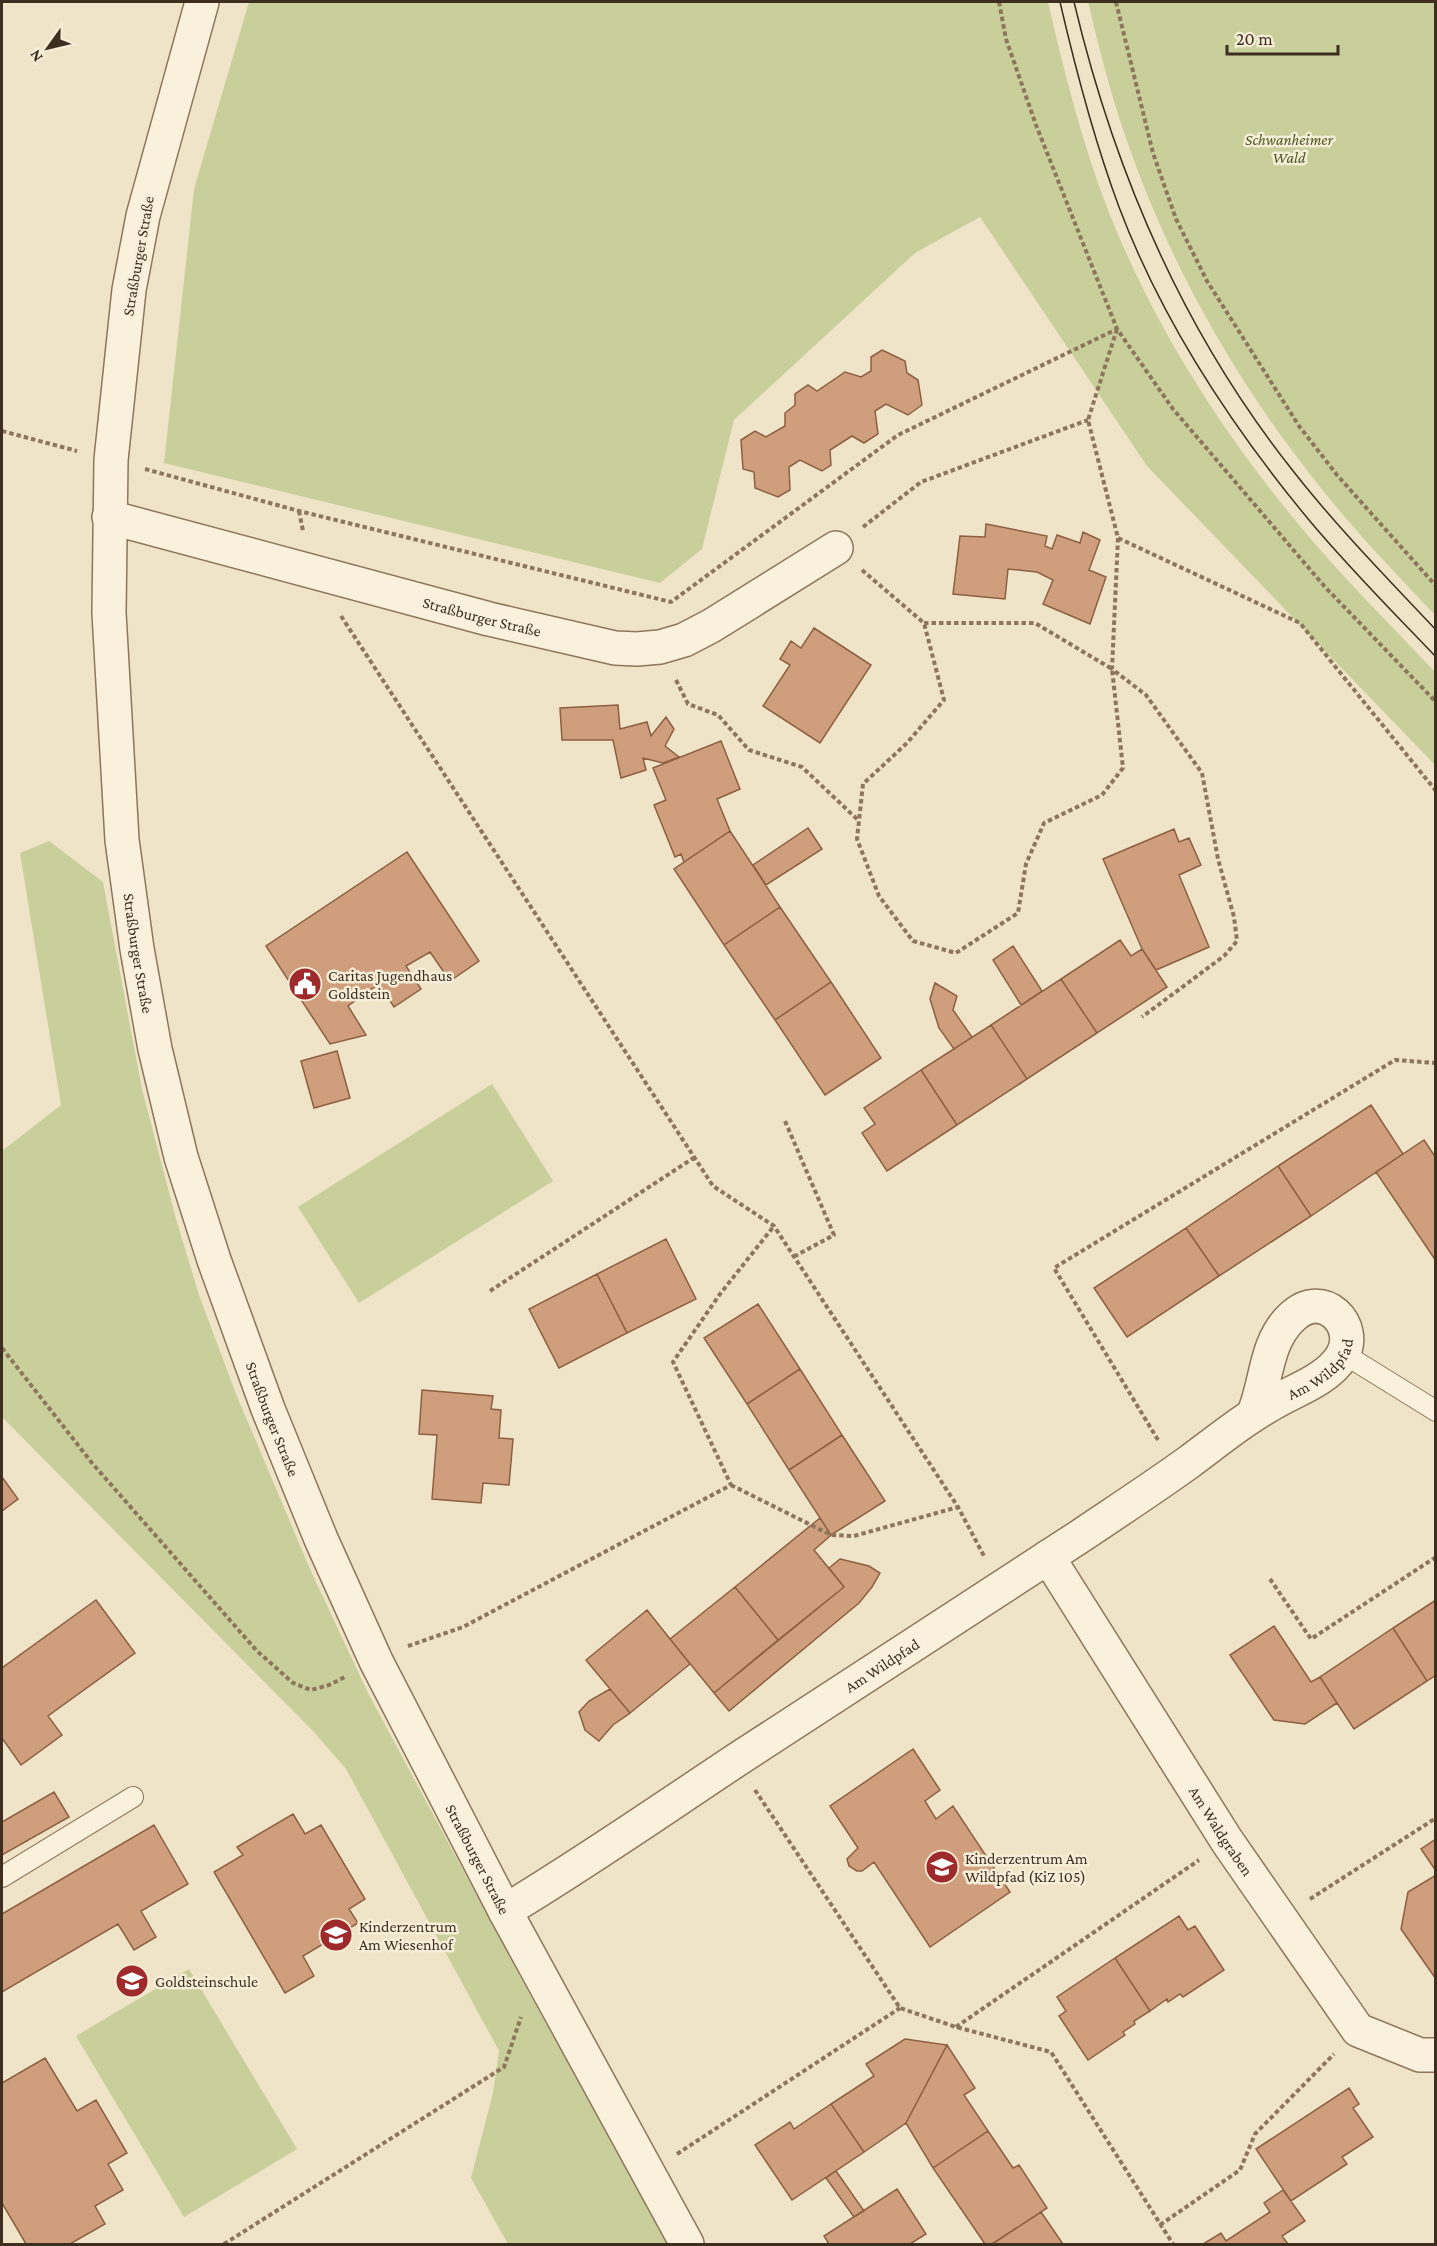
<svg xmlns="http://www.w3.org/2000/svg" width="1437" height="2246" font-family="'Crimson Pro',serif">
<style>
.green{fill:#c9cf9b}
.building{fill:#cf9f7d;stroke:#8d5f41;stroke-width:1.5}
.lines{fill:none;stroke-linecap:round;stroke-linejoin:round}
.service-casing{stroke:#8d765c;stroke-width:22}
.minor-casing{stroke:#8d765c;stroke-width:36}
.path{stroke:#8d765c;stroke-width:4;stroke-dasharray:4.5 3;stroke-linecap:butt}
.service{stroke:#faf1dc;stroke-width:20}
.minor{stroke:#faf1dc;stroke-width:33}
.tram{stroke:#3d2e20;stroke-width:1.5}
.labels{text-anchor:middle;dominant-baseline:central;stroke-width:5;stroke-linejoin:round;paint-order:stroke}
.park-label{font-size:16px;font-style:italic;fill:#4d5a26;stroke:#f7eed8}
.street-label{font-size:16px;fill:#3d2e20;stroke:#f7eed8}
.poi-label{font-size:16px;fill:#3d2e20;stroke:#f7eed8;text-anchor:start}
</style>
<rect width="100%" height="100%" fill="#f0e4c8"/>
<!-- green -->
<path class="green" d="M 249,2 L 1048,2 C 1064,71 1082,143 1108,210 C 1154,326 1221,431 1300,526 C 1342,577 1390,624 1435,672 L 1435,765 L 1147,466 L 980,217 L 915,253 L 734,420 L 702,549 L 660,583 L 164,463 L 194,189 Z
M 1088,2 L 1435,2 L 1435,615 C 1399,577 1362,539 1329,498 C 1242,392 1172,271 1127,141 C 1111,96 1099,48 1088,2 Z
M 49,841 L 103,882 L 142,1089 L 176,1219 L 199,1295 L 236,1394 L 310,1569 L 368,1693 L 529,1993 L 669,2244 L 508,2244 L 471,2178 L 493,2093 L 499,2051 L 346,1769 L 313,1731 L 2,1417 L 2,1151 L 61,1105 L 20,853 Z
M 492,1084 L 553,1181 L 359,1303 L 298,1207 Z
M 189,1969 L 297,2149 L 184,2217 L 76,2036 Z"/>
<!-- building -->
<path class="building" d="M 882,350 L 905,361 L 907,373 L 918,380 L 922,405 L 908,415 L 886,404 L 875,411 L 878,434 L 864,443 L 852,436 L 830,450 L 831,465 L 822,471 L 800,460 L 789,467 L 790,490 L 778,497 L 755,488 L 754,472 L 743,469 L 741,440 L 755,431 L 766,437 L 785,426 L 785,413 L 795,405 L 795,394 L 808,385 L 817,391 L 845,372 L 861,377 L 871,371 L 871,357 Z
M 986,524 L 1047,536 L 1045,546 L 1052,549 L 1057,535 L 1080,543 L 1083,532 L 1100,540 L 1089,570 L 1106,577 L 1090,624 L 1043,604 L 1053,580 L 1037,572 L 1008,569 L 1005,599 L 953,594 L 960,536 L 985,537 Z
M 814,628 L 871,665 L 820,743 L 763,706 L 790,665 L 780,659 L 791,641 L 801,648 Z
M 618,705 L 620,729 L 647,722 L 651,736 L 666,717 L 674,729 L 665,746 L 679,757 L 663,763 L 643,758 L 646,770 L 621,778 L 613,740 L 562,740 L 560,708 Z
M 721,741 L 740,789 L 717,799 L 730,831 L 684,862 L 681,854 L 675,857 L 654,805 L 666,800 L 653,768 Z
M 808,828 L 822,849 L 766,885 L 753,865 Z
M 1174,829 L 1179,842 L 1189,838 L 1201,865 L 1179,875 L 1209,947 L 1156,970 L 1142,949 L 1103,859 Z
M 730,831 L 780,907 L 724,945 L 674,869 Z
M 407,852 L 479,961 L 450,981 L 430,952 L 406,966 L 421,989 L 394,1007 L 379,984 L 348,1006 L 366,1035 L 330,1044 L 266,946 Z
M 780,907 L 831,982 L 775,1020 L 724,945 Z
M 1120,940 L 1131,956 L 1142,949 L 1167,987 L 1097,1033 L 1061,979 Z
M 1013,946 L 1042,991 L 1021,1005 L 993,960 Z
M 1061,979 L 1097,1033 L 1027,1079 L 991,1025 Z
M 831,982 L 881,1058 L 825,1095 L 775,1020 Z
M 935,983 L 957,996 L 953,1010 L 972,1037 L 954,1049 L 939,1028 L 930,999 Z
M 991,1025 L 1027,1079 L 957,1125 L 921,1070 Z
M 337,1051 L 350,1098 L 314,1108 L 301,1061 Z
M 921,1070 L 957,1125 L 887,1171 L 862,1133 L 875,1124 L 864,1108 Z
M 1371,1105 L 1403,1154 L 1311,1216 L 1278,1166 Z
M 1424,1140 L 1436,1158 L 1436,1261 L 1376,1172 Z
M 1278,1166 L 1311,1216 L 1219,1276 L 1186,1228 Z
M 1186,1228 L 1219,1276 L 1127,1337 L 1094,1288 Z
M 666,1239 L 696,1299 L 627,1333 L 597,1274 Z
M 597,1274 L 627,1333 L 559,1368 L 529,1309 Z
M 758,1304 L 800,1369 L 747,1404 L 704,1338 Z
M 800,1369 L 842,1435 L 789,1470 L 747,1404 Z
M 422,1390 L 493,1396 L 491,1409 L 501,1410 L 499,1438 L 513,1439 L 509,1485 L 483,1483 L 481,1503 L 432,1499 L 437,1435 L 419,1434 Z
M 842,1435 L 885,1501 L 831,1535 L 789,1470 Z
M 2,1477 L 18,1499 L 2,1511 Z
M 820,1518 L 831,1535 L 814,1550 L 844,1587 L 778,1640 L 735,1587 Z
M 840,1559 L 869,1566 L 880,1573 L 872,1587 L 859,1603 L 729,1711 L 714,1693 L 844,1587 L 829,1568 Z
M 735,1587 L 778,1640 L 714,1693 L 670,1639 Z
M 96,1600 L 135,1653 L 48,1716 L 62,1735 L 21,1765 L 2,1738 L 2,1668 Z
M 1436,1600 L 1436,1675 L 1427,1681 L 1393,1628 Z
M 647,1610 L 690,1664 L 630,1713 L 586,1660 Z
M 1274,1626 L 1311,1682 L 1320,1677 L 1337,1703 L 1305,1724 L 1274,1720 L 1230,1655 Z
M 1393,1628 L 1427,1681 L 1354,1729 L 1320,1677 Z
M 610,1689 L 630,1713 L 613,1725 L 599,1741 L 585,1730 L 579,1712 L 589,1701 Z
M 913,1749 L 940,1790 L 925,1801 L 936,1819 L 953,1806 L 1010,1892 L 930,1947 L 874,1862 L 862,1871 L 857,1871 L 849,1866 L 847,1859 L 858,1848 L 830,1806 Z
M 54,1792 L 69,1817 L 2,1855 L 2,1822 Z
M 293,1814 L 305,1834 L 321,1825 L 365,1899 L 349,1909 L 358,1923 L 303,1956 L 314,1976 L 285,1993 L 214,1872 L 243,1855 L 237,1847 Z
M 154,1825 L 188,1884 L 141,1911 L 156,1937 L 134,1950 L 118,1924 L 2,1992 L 2,1914 Z
M 1436,1839 L 1436,1871 L 1421,1849 Z
M 1436,1875 L 1436,1979 L 1401,1929 L 1408,1892 Z
M 1179,1916 L 1188,1930 L 1195,1926 L 1224,1970 L 1183,1997 L 1180,1994 L 1168,2002 L 1167,1999 L 1150,2011 L 1115,1958 Z
M 1115,1958 L 1150,2011 L 1134,2021 L 1135,2024 L 1123,2032 L 1125,2035 L 1088,2060 L 1059,2016 L 1066,2011 L 1057,1997 Z
M 905,2039 L 947,2045 L 906,2123 L 864,2152 L 831,2104 L 874,2076 L 866,2064 Z
M 947,2045 L 975,2088 L 964,2095 L 988,2131 L 933,2168 L 906,2123 Z
M 45,2058 L 77,2111 L 96,2100 L 127,2153 L 108,2164 L 123,2190 L 95,2206 L 105,2224 L 70,2244 L 26,2244 L 2,2203 L 2,2083 Z
M 1349,2088 L 1359,2104 L 1353,2108 L 1373,2137 L 1342,2157 L 1347,2164 L 1291,2201 L 1256,2149 Z
M 831,2104 L 864,2152 L 792,2200 L 755,2145 L 790,2122 L 794,2129 Z
M 988,2131 L 1013,2168 L 1019,2165 L 1047,2208 L 992,2244 L 985,2244 L 933,2168 Z
M 836,2171 L 864,2211 L 854,2217 L 826,2178 Z
M 897,2189 L 926,2234 L 910,2244 L 829,2244 L 824,2236 Z
M 1283,2190 L 1305,2221 L 1282,2236 L 1288,2244 L 1203,2244 L 1221,2233 L 1226,2241 L 1270,2212 L 1264,2203 Z
M 1041,2212 L 1063,2244 L 992,2244 Z"/>
<g class="lines">
<defs>
<path id="service" d="M 1344,1354 L 1436,1411
M 2,1877 L 133,1797"/>
<g id="minor">
<path id="s1" d="M 202,2 L 143,216 L 129,290 L 111,460 L 109,613 L 122,840 L 137,949 L 155,1049 L 181,1157 L 214,1260 L 268,1409 L 321,1539 L 376,1661 L 505,1911 L 687,2244"/>
<path id="s2" d="M 109,517 L 489,619 L 615,648 L 637,649 L 660,647 L 684,640 L 711,626 L 836,548"/>
<path id="s3" d="M 1048,1557 L 1227,1841 L 1358,2030 L 1420,2055 L 1436,2055"/>
<path id="s4" d="M 505,1911 C 585,1863 661,1810 738,1759 C 852,1684 966,1611 1079,1537 C 1116,1512 1153,1488 1189,1462 C 1220,1439 1249,1415 1284,1397 C 1304,1387 1330,1376 1342,1356 C 1360,1326 1323,1286 1291,1318 C 1265,1343 1267,1382 1254,1413"/>
</g>
</defs>
<!-- service casing -->
<use href="#service" class="service-casing"/>
<!-- minor casing -->
<use href="#minor" class="minor-casing"/>
<!-- path -->
<path class="path" d="M 999,2 L 1006,39 L 1036,125 L 1117,329 L 1173,409 L 1325,587 L 1436,702
M 1116,2 L 1153,153 L 1176,219 L 1207,281 L 1299,426 L 1337,475 L 1436,586
M 1117,329 L 1088,420 L 1118,538 L 1300,623 L 1436,791
M 2,431 L 77,451
M 145,469 L 299,511 L 671,602 L 898,435 L 1117,329
M 299,511 L 303,531
M 863,527 L 921,482 L 1088,420
M 1118,538 L 1112,669 L 1146,695 L 1202,773 L 1218,859 L 1234,917 L 1237,941 L 1224,956 L 1142,1017
M 862,570 L 924,623
M 341,616 L 713,1186 L 774,1226 L 958,1507 L 984,1556
M 924,623 L 1035,623 L 1112,669 L 1123,768 L 1102,795 L 1044,823 L 1026,864 L 1018,913 L 956,953 L 913,941 L 879,896 L 857,839 L 863,784 L 907,743 L 944,700 Z
M 676,680 L 688,704 L 718,715 L 749,750 L 802,767 L 858,820
M 785,1121 L 834,1235 L 795,1256
M 490,1291 L 695,1157
M 2,1348 L 92,1463 L 257,1651 L 293,1683 L 311,1690 L 329,1685 L 345,1677
M 1158,1440 L 1054,1268 L 1395,1060 L 1436,1063
M 731,1485 L 831,1535 L 854,1536 L 958,1507
M 1270,1579 L 1311,1639 L 1436,1557
M 408,1646 L 463,1627 L 731,1485 L 673,1362 L 720,1294 L 774,1226
M 755,1790 L 900,2008 L 956,2027 L 1051,2052 L 1173,2244
M 1310,1899 L 1436,1818
M 956,2027 L 1199,1860
M 677,2154 L 900,2008
M 1160,2225 L 1240,2170 L 1255,2134 L 1334,2054
M 224,2244 L 504,2067 L 521,2017"/>
<!-- service -->
<use href="#service" class="service"/>
<!-- minor -->
<use href="#minor" class="minor"/>
<!-- tram -->
<path class="tram" d="M 1060,2 C 1076,71 1094,140 1119,207 C 1162,321 1232,427 1309,520 C 1349,568 1393,612 1436,657
M 1074,2 C 1114,170 1183,331 1290,467 C 1335,525 1386,577 1436,630"/>
</g>
<!-- icons -->
<defs>
<symbol id="civic-disc" viewBox="-11 -11 22 22"><circle r="9.5" fill="#9e2a2b" stroke="#f7eed8"/><path d="M-.6-6.5H3V-4.5H.6V-3L4-1V1h2V6H-6V1h2V-1L-.6-3ZM-1.2 2.5V6h2.4V2.5Z" fill="#fff"/></symbol>
<symbol id="school-disc" viewBox="-11 -11 22 22"><circle r="9.5" fill="#9e2a2b" stroke="#f7eed8"/><path d="M0-5L7-2L0 1L-7-2ZM-4 1L0 2.5L4 1V4Q0 6-4 4Z" fill="#fff"/></symbol>
</defs>
<g fill-rule="evenodd">
<use href="#civic-disc" x="286" y="965" width="38" height="38"/>
<use href="#school-disc" x="923" y="1848" width="38" height="38"/>
<use href="#school-disc" x="317" y="1916" width="38" height="38"/>
<use href="#school-disc" x="113" y="1962" width="38" height="38"/>
</g>
<g class="labels">
<!-- park labels -->
<g class="park-label">
<text x="1289" y="139">Schwanheimer<tspan x="1289" dy="18">Wald</tspan></text>
</g>
<!-- street labels -->
<g class="street-label">
<text transform="translate(138 256) rotate(-80)">Straßburger Straße</text>
<text stroke="none"><textPath href="#s2" startOffset="386">Straßburger Straße</textPath></text>
<text stroke="none"><textPath href="#s1" startOffset="963">Straßburger Straße</textPath></text>
<text stroke="none"><textPath href="#s4" startOffset="981">Am Wildpfad</textPath></text>
<text stroke="none"><textPath href="#s1" startOffset="1449">Straßburger Straße</textPath></text>
<text stroke="none"><textPath href="#s4" startOffset="450">Am Wildpfad</textPath></text>
<text stroke="none"><textPath href="#s3" startOffset="324">Am Waldgraben</textPath></text>
<text stroke="none"><textPath href="#s1" startOffset="1935">Straßburger Straße</textPath></text>
</g>
<!-- poi labels -->
<g class="poi-label">
<text x="328" y="975">Caritas Jugendhaus<tspan x="328" dy="18">Goldstein</tspan></text>
<text x="965" y="1858">Kinderzentrum Am<tspan x="965" dy="18">Wildpfad (KiZ 105)</tspan></text>
<text x="359" y="1926">Kinderzentrum<tspan x="359" dy="18">Am Wiesenhof</tspan></text>
<text x="155" y="1981">Goldsteinschule</text>
</g>
</g>
<!-- border -->
<rect width="1437" height="2246" fill="none" stroke="#3d2e20" stroke-width="6"/>
<!-- north arrow -->
<g transform="translate(48 48) rotate(236)" stroke="#f7eed8" stroke-width="4.5" paint-order="stroke">
<path d="M0-4.5L10 22L0 15L-10 22Z" fill="#3d2e20"/>
<text y="-9" font-size="16" font-weight="bold" text-anchor="middle" fill="#3d2e20">N</text>
</g>
<!-- scale -->
<path d="M1227 45v9h111v-9" fill="none" stroke="#3d2e20" stroke-width="3"/>
<text x="1236" y="45" font-size="18" fill="#3d2e20" stroke="#f7eed8" stroke-width="4.5" paint-order="stroke">20 m</text>
</svg>
